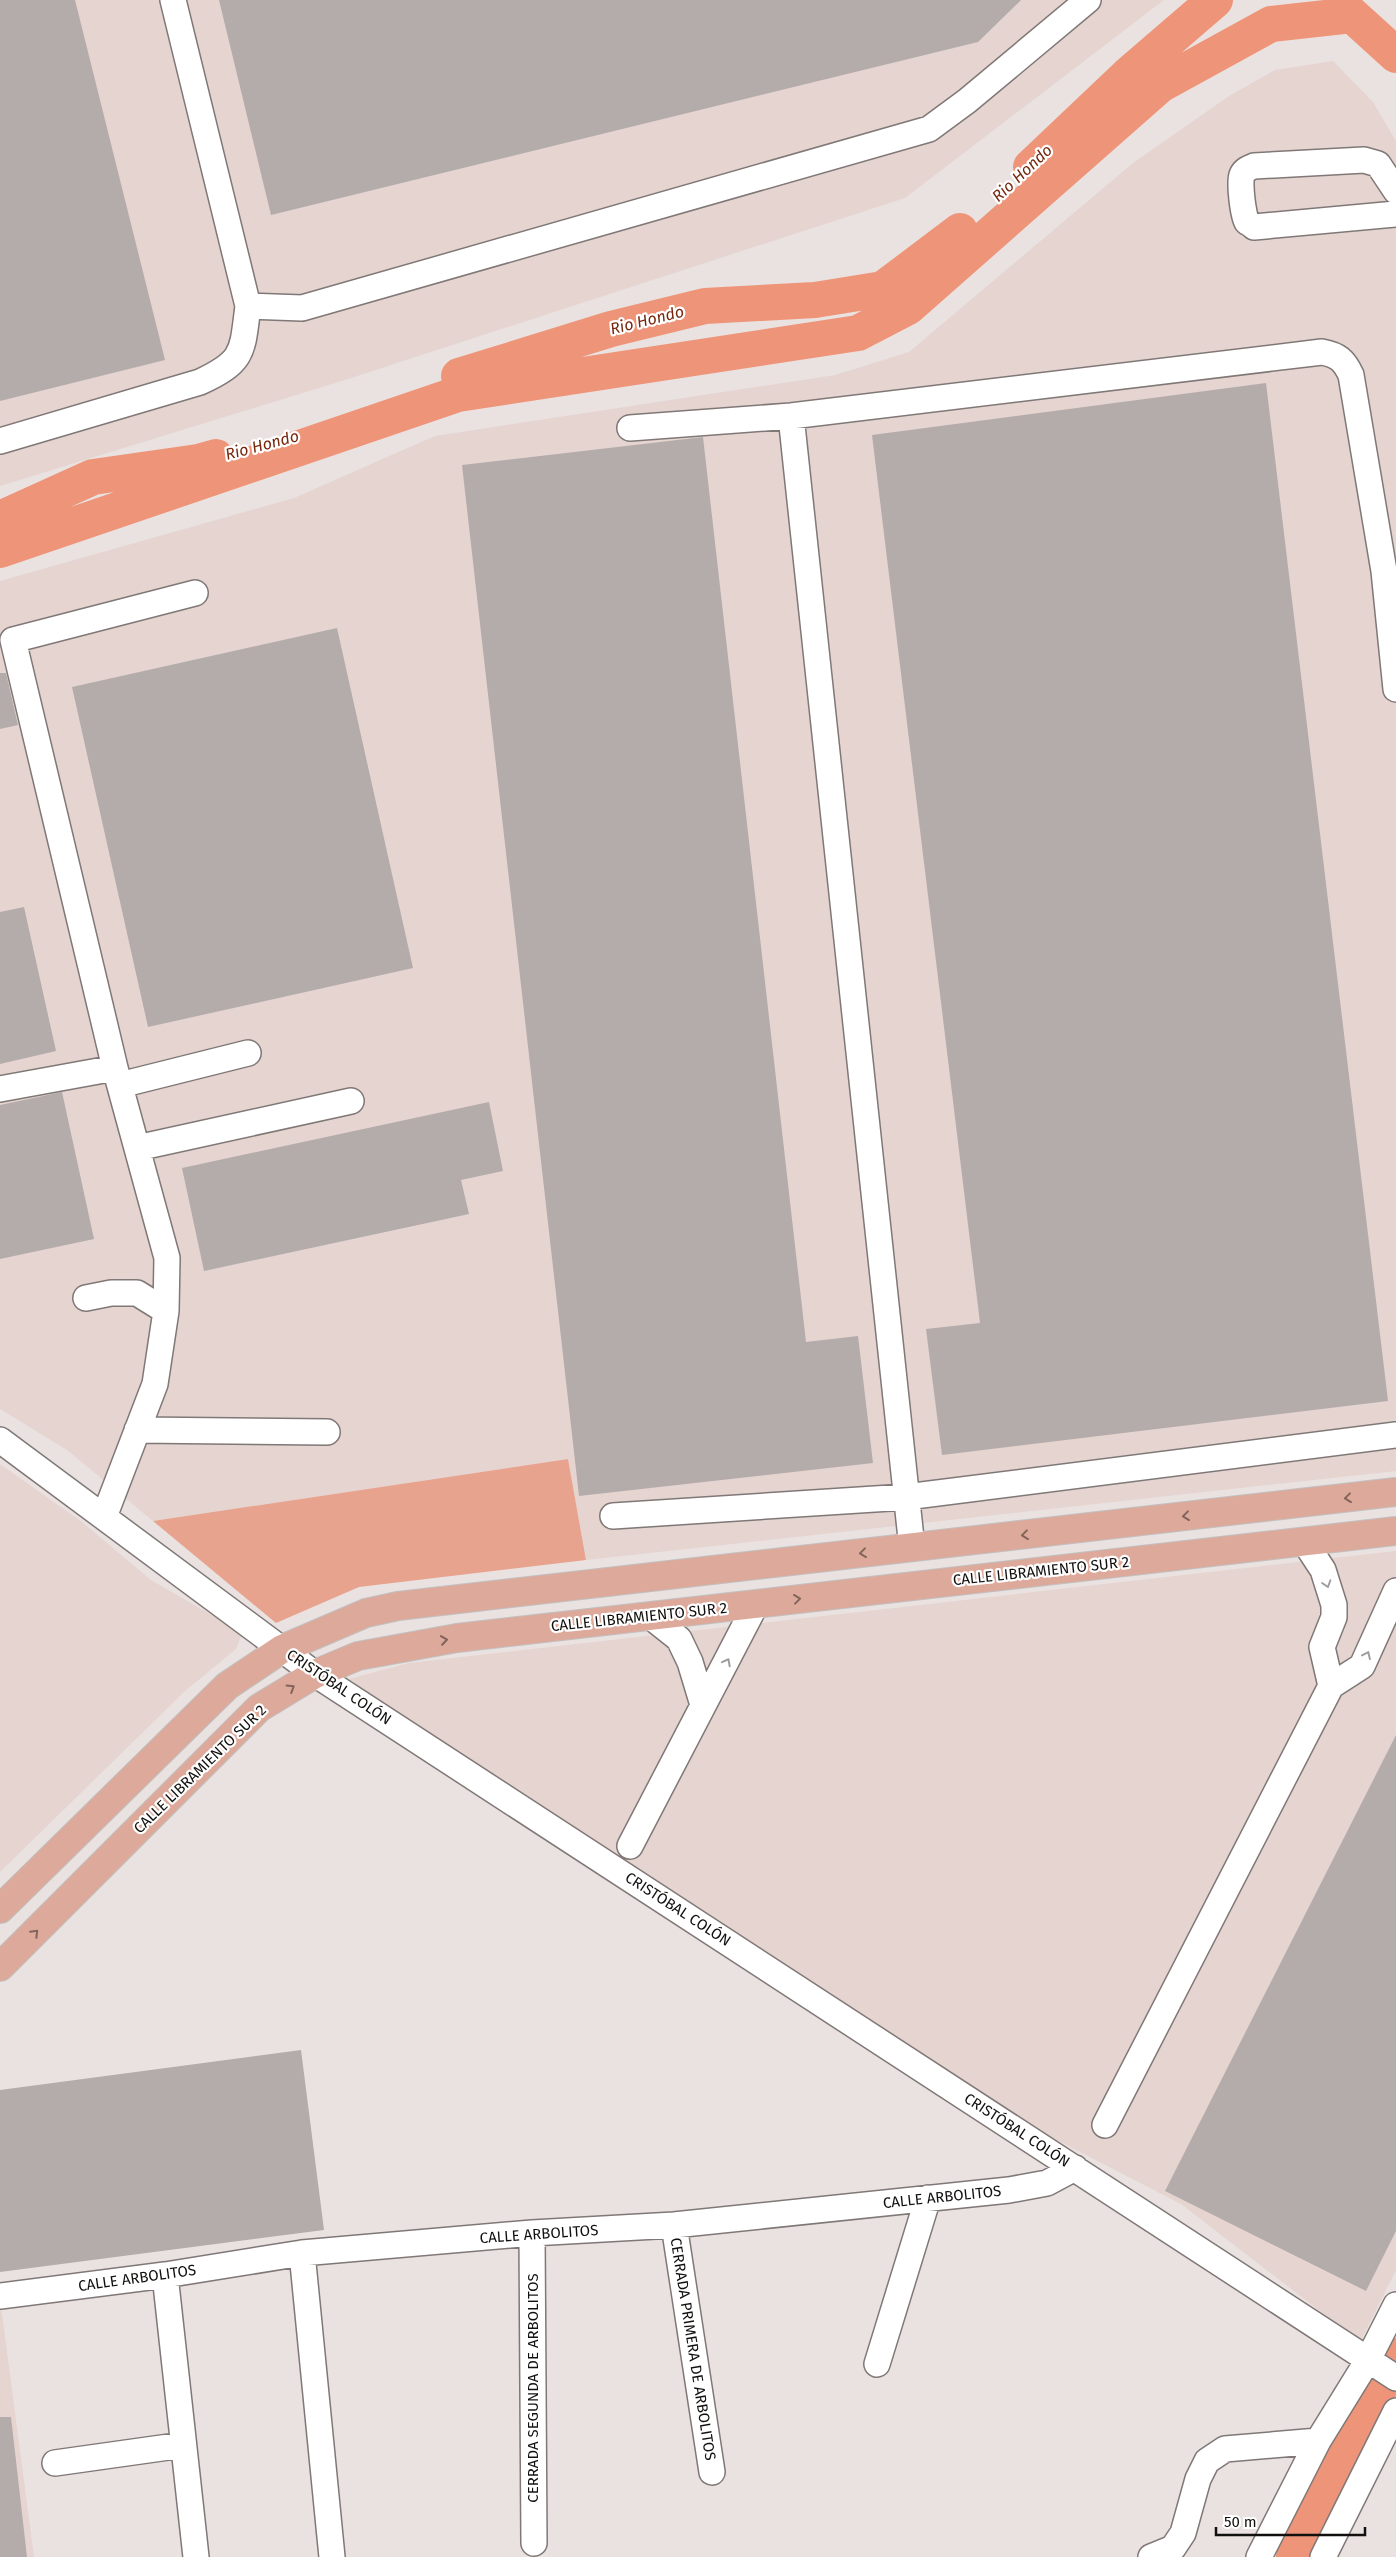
<svg xmlns="http://www.w3.org/2000/svg" width="1396" height="2557" font-family="'Fira Sans',sans-serif">
<style>
.built{fill:#e5d4d0}
.green{fill:#e8a38e}
.lines{fill:none;stroke-linecap:round;stroke-linejoin:round}
.river{stroke:#ee9479;stroke-width:36}
.building{fill:#b4acaa}
.minor-casing{stroke:#7f7876;stroke-width:28}
.major-casing{stroke:#c1c1c1;stroke-width:30}
.minor{stroke:#fff;stroke-width:25}
.major{stroke:#dda99a;stroke-width:28}
.oneway{stroke:#82645b}
.oneway2{stroke:#a09f9f}
.labels{text-anchor:middle;dominant-baseline:central;stroke-width:4.5;stroke-linejoin:round;paint-order:stroke}
.street-label{font-size:15px;fill:#12100f;stroke:#fff}
.water-label{font-size:16px;font-style:italic;fill:#76270c;stroke:#fff}
</style>
<rect width="100%" height="100%" fill="#eae2e0"/>
<!-- built -->
<path class="built" d="M 0,0 L 1164,0 L 905,198 L 348,379 L 0,486 Z
M 1333,61 L 1373,102 L 1396,141 L 1396,1471 L 586,1560 L 568,1459 L 153,1521 L 67,1450 L 0,1409 L 0,581 L 294,498 L 435,436 L 835,375 L 909,352 L 1133,163 L 1229,96 L 1275,70 Z
M 0,1464 L 82,1522 L 151,1580 L 227,1624 L 241,1636 L 236,1649 L 185,1691 L 0,1872 Z
M 1396,1551 L 1396,2270 L 1360,2342 L 1181,2204 L 1014,2118 L 593,1840 L 419,1729 L 349,1679 L 409,1663 Z
M 0,2306 L 1,2306 L 34,2557 L 0,2557 Z"/>
<!-- green -->
<path class="green" d="M 568,1459 L 586,1560 L 359,1587 L 276,1623 L 153,1521 Z"/>
<g class="lines">
<!-- river -->
<path class="river" d="M 1031,167 L 1128,75 L 1215,0
M 459,376 L 611,329 L 705,306 L 815,300 L 883,289 L 960,231
M 0,519 L 93,477 L 198,462 L 216,457
M 0,550 L 458,394 L 858,333 L 908,307 L 1160,85 L 1271,24 L 1352,15 L 1396,55
M 1294,2557 L 1396,2356"/>
</g>
<!-- building -->
<path class="building" d="M 0,0 L 75,0 L 165,360 L 0,401 Z
M 219,0 L 1021,0 L 978,42 L 271,215 Z
M 1266,383 L 1388,1401 L 942,1455 L 926,1329 L 980,1323 L 872,435 Z
M 703,437 L 806,1342 L 858,1336 L 873,1463 L 579,1496 L 462,465 Z
M 337,628 L 413,968 L 148,1027 L 72,687 Z
M 0,673 L 6,673 L 18,725 L 0,729 Z
M 24,907 L 56,1051 L 0,1064 L 0,912 Z
M 62,1092 L 94,1239 L 0,1259 L 0,1105 Z
M 489,1102 L 503,1171 L 461,1180 L 469,1214 L 204,1271 L 182,1168 Z
M 1396,1735 L 1396,2231 L 1366,2291 L 1165,2191 Z
M 301,2050 L 324,2230 L 0,2272 L 0,2090 Z
M 0,2417 L 11,2417 L 27,2557 L 0,2557 Z"/>
<g class="lines">
<defs>
<path id="minor" d="M 173,0 L 248,306
M 1396,191 L 1378,164 L 1364,160 L 1254,166 C 1249,168 1244,170 1242,175 C 1239,181 1243,216 1247,222 C 1248,222 1253,226 1254,227 L 1396,214
M 791,416 L 912,1548
M 630,428 L 791,416 L 1322,352 C 1338,355 1344,360 1351,375 L 1384,571 L 1396,689
M 0,441 L 200,382 C 245,361 242,352 248,306 L 302,308 L 929,129 L 967,101 L 1088,0
M 115,1068 L 13,640 L 195,593
M 120,1085 L 248,1053
M 0,1089 L 115,1068 L 167,1258 L 166,1311 L 155,1384 L 104,1517
M 137,1148 L 351,1101
M 86,1298 L 111,1293 L 137,1293 L 166,1311
M 137,1430 L 327,1432
M 0,1440 L 315,1674 L 1396,2378
M 613,1516 L 906,1497 L 1396,1435
M 1304,1541 L 1323,1570 L 1334,1605 L 1334,1617 L 1322,1647 L 1331,1686
M 650,1616 L 679,1639 L 690,1662 L 703,1705
M 630,1846 L 756,1604
M 1105,2125 L 1331,1686 L 1362,1666 L 1396,1591
M 674,2225 L 712,2472
M 532,2233 L 534,2543
M 302,2253 L 332,2557
M 165,2275 L 196,2557
M 0,2296 L 165,2275 L 302,2253 L 532,2233 L 674,2225 L 1009,2190 L 1047,2183 L 1075,2168
M 877,2364 L 928,2198
M 55,2463 L 183,2445
M 1151,2557 L 1173,2548 L 1183,2533 L 1198,2479 L 1207,2461 L 1225,2449 L 1318,2441
M 1259,2557 L 1318,2441 L 1368,2360 L 1396,2305
M 1323,2557 L 1396,2411"/>
<path id="major" d="M 0,1909 L 227,1686 L 282,1649 L 366,1613 L 398,1606 L 1396,1492
M 0,1967 L 259,1708 L 315,1674 L 358,1656 L 457,1638 L 1396,1531"/>
</defs>
<!-- minor casing -->
<use href="#minor" class="minor-casing"/>
<!-- major casing -->
<use href="#major" class="major-casing"/>
<!-- minor -->
<use href="#minor" class="minor"/>
<!-- major -->
<use href="#major" class="major"/>
</g>
<!-- one-way arrows -->
<defs><path id="oneway-chevron" d="M-2-3.5L2.5 0L-2 3.5" fill="none" stroke-width="1.6" stroke-linecap="round" stroke-linejoin="round" transform="scale(1.25)"/></defs>
<g class="oneway">
<use href="#oneway-chevron" transform="translate(1348 1498) rotate(173)"/>
<use href="#oneway-chevron" transform="translate(1186 1516) rotate(173)"/>
<use href="#oneway-chevron" transform="translate(1025 1535) rotate(173)"/>
<use href="#oneway-chevron" transform="translate(863 1553) rotate(173)"/>
<use href="#oneway-chevron" transform="translate(797 1599) rotate(-7)"/>
<use href="#oneway-chevron" transform="translate(444 1640) rotate(-8)"/>
<use href="#oneway-chevron" transform="translate(291 1688) rotate(-32)"/>
<use href="#oneway-chevron" transform="translate(35 1933) rotate(-45)"/>
</g>
<g class="oneway2">
<use href="#oneway-chevron" transform="translate(1327 1584) rotate(72)"/>
<use href="#oneway-chevron" transform="translate(1367 1655) rotate(-65)"/>
<use href="#oneway-chevron" transform="translate(727 1662) rotate(-62)"/>
</g>
<g class="labels">
<!-- street labels -->
<g class="street-label">
<text transform="translate(1041 1571) rotate(-6)">CALLE LIBRAMIENTO SUR 2</text>
<text transform="translate(639 1617) rotate(-6)">CALLE LIBRAMIENTO SUR 2</text>
<text transform="translate(339 1687) rotate(34)">CRISTÓBAL COLÓN</text>
<text transform="translate(200 1769) rotate(-44)">CALLE LIBRAMIENTO SUR 2</text>
<text transform="translate(678 1909) rotate(33)">CRISTÓBAL COLÓN</text>
<text transform="translate(1017 2130) rotate(33)">CRISTÓBAL COLÓN</text>
<text transform="translate(942 2197) rotate(-6)">CALLE ARBOLITOS</text>
<text transform="translate(539 2234) rotate(-4)">CALLE ARBOLITOS</text>
<text transform="translate(137 2278) rotate(-8)">CALLE ARBOLITOS</text>
<text transform="translate(693 2349) rotate(81)">CERRADA PRIMERA DE ARBOLITOS</text>
<text transform="translate(533 2388) rotate(-90)">CERRADA SEGUNDA DE ARBOLITOS</text>
</g>
<!-- water labels -->
<g class="water-label">
<text transform="translate(1022 173) rotate(-43)">Rio Hondo</text>
<text transform="translate(647 320) rotate(-14)">Rio Hondo</text>
<text transform="translate(262 445) rotate(-15)">Rio Hondo</text>
</g>
</g>
<!-- scale -->
<path d="M1216 2527v8h149v-8" fill="none" stroke="#12100f" stroke-width="2.5"/>
<text x="1224" y="2527" font-size="15" fill="#12100f" stroke="#ffffff" stroke-width="4" paint-order="stroke">50 m</text>
</svg>
